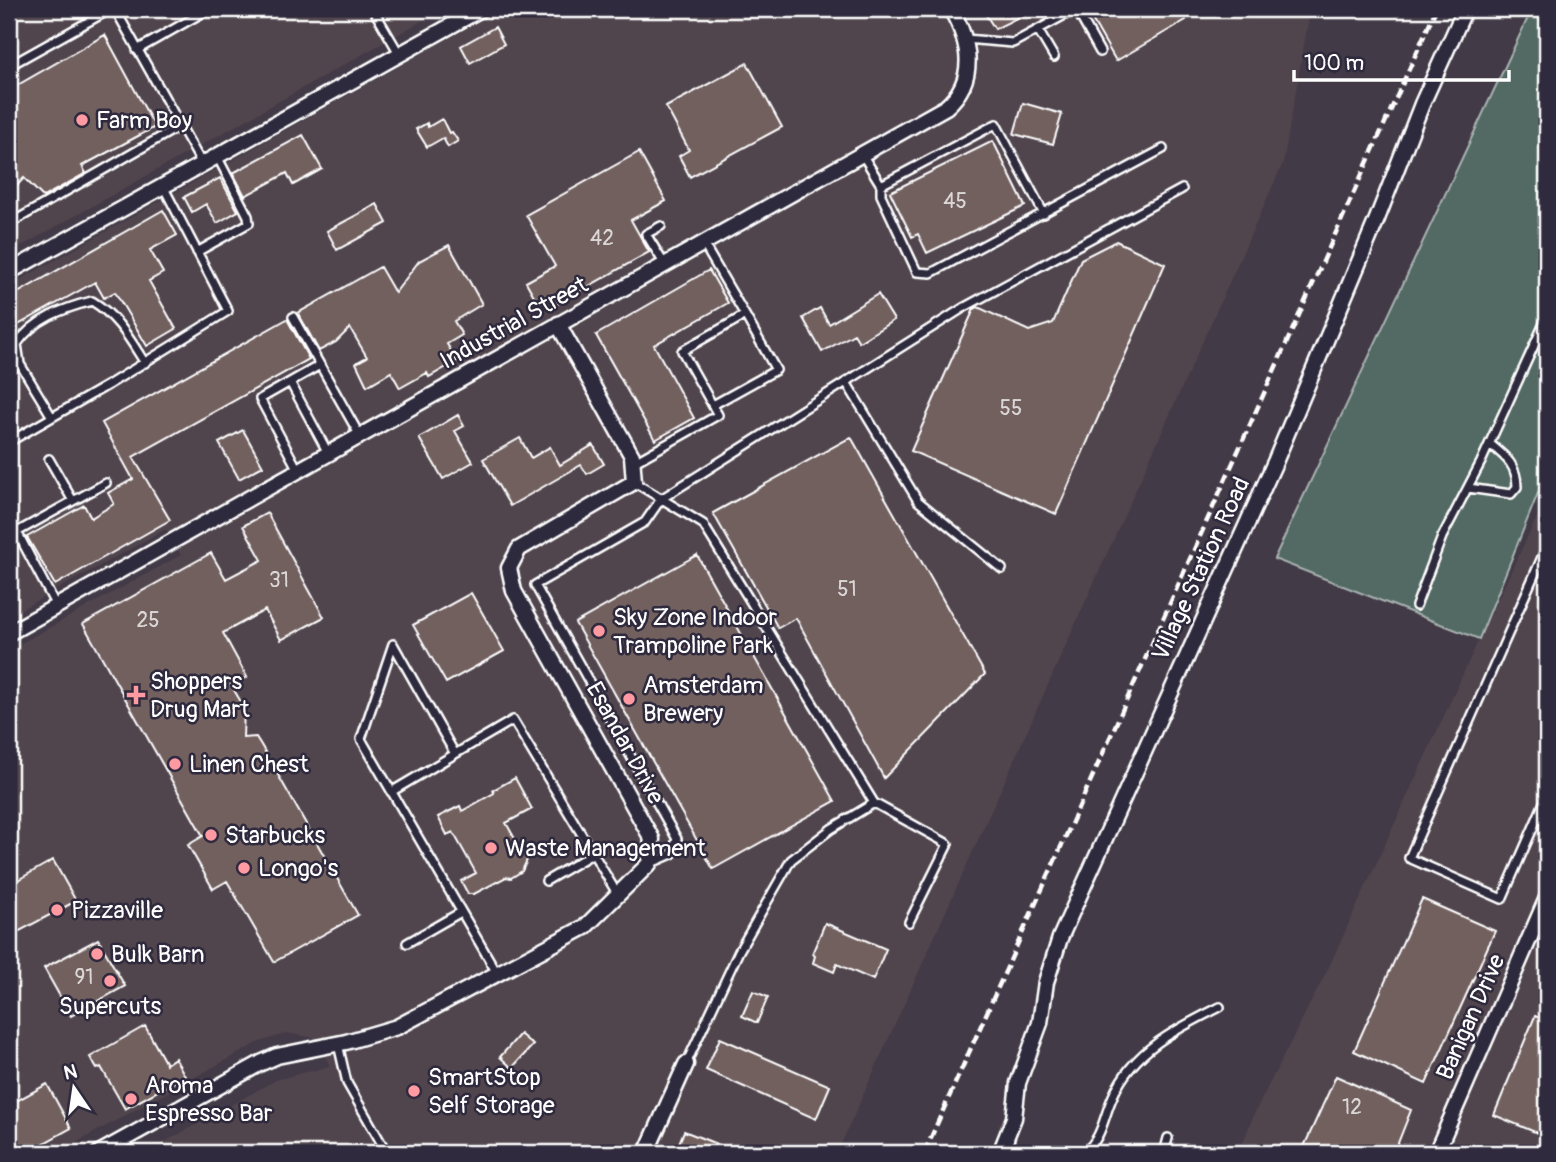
<svg xmlns="http://www.w3.org/2000/svg" width="1556" height="1162" font-family="Pangolin,sans-serif">
<style>
.built{fill:#51454e}
.green{fill:#536964;stroke:#a9b4b2;stroke-width:2}
.building{fill:#72605f;stroke:#fff;stroke-width:2}
.lines{fill:none;stroke-linecap:round;stroke-linejoin:round}
.service-casing{stroke:#fff;stroke-width:12}
.minor-casing{stroke:#fff;stroke-width:19}
.service{stroke:#2f2a3d;stroke-width:7}
.minor{stroke:#2f2a3d;stroke-width:14}
.rail{stroke:#fff;stroke-width:4.5;stroke-dasharray:10 5;stroke-linecap:butt}
.poi-dot{fill:#ff9aa2;stroke:#2f2a3d;stroke-width:2.5}
.labels{text-anchor:middle;dominant-baseline:central;stroke-width:5;stroke-linejoin:round;paint-order:stroke}
.number-label{font-size:21px;fill:#dcd7d7}
.poi-label{font-size:24px;fill:#fff;stroke:#2f2a3d;text-anchor:start}
.street-label{font-size:24px;fill:#fff;stroke:#2f2a3d}
</style>
<rect width="100%" height="100%" fill="#433a47"/>
<filter id="ink" filterUnits="userSpaceOnUse"><feTurbulence type="fractalNoise" baseFrequency=".0143" numOctaves="2"/><feDisplacementMap in="SourceGraphic" scale="14" xChannelSelector="R" yChannelSelector="G"/><feConvolveMatrix kernelMatrix="1 2 1 2 8 2 1 2 1" color-interpolation-filters="sRGB"/></filter>
<g filter="url(#ink)">
<!-- built -->
<path class="built" d="M 9,9 L 443,9 L 9,253 Z
M 501,9 L 1315,9 L 1309,17 L 1283,163 L 837,1153 L 145,1153 L 276,1080 L 330,1066 L 316,1038 L 287,1033 L 257,1043 L 57,1153 L 9,1153 L 9,650 L 181,555 L 166,529 L 9,616 L 9,286 Z
M 1547,496 L 1547,1153 L 1239,1153 L 1254,1114 L 1329,967 L 1479,639 Z"/>
<!-- green -->
<path class="green" d="M 1532,9 L 1547,9 L 1547,471 L 1479,639 L 1274,559 Z"/>
<!-- building -->
<path class="building" d="M 988,9 L 1035,9 L 995,29 L 986,15 L 990,12 Z
M 1086,9 L 1179,9 L 1186,20 L 1116,61 Z
M 495,27 L 504,44 L 470,63 L 461,46 Z
M 105,35 L 155,127 L 82,166 L 86,173 L 43,197 L 24,178 L 9,194 L 9,90 Z
M 747,63 L 782,127 L 690,177 L 679,156 L 689,150 L 666,107 Z
M 1023,103 L 1062,114 L 1053,144 L 1014,134 Z
M 442,119 L 449,133 L 452,132 L 458,141 L 448,147 L 443,138 L 427,147 L 416,129 L 427,123 L 428,127 Z
M 303,135 L 322,169 L 293,185 L 287,173 L 245,196 L 233,173 Z
M 993,141 L 1025,206 L 927,253 L 918,234 L 912,237 L 890,192 Z
M 639,152 L 666,201 L 631,220 L 649,252 L 557,304 L 552,294 L 538,303 L 526,282 L 555,266 L 526,215 Z
M 220,178 L 238,211 L 217,223 L 206,204 L 192,212 L 184,197 Z
M 377,204 L 387,223 L 337,250 L 327,231 Z
M 163,210 L 177,235 L 150,250 L 163,273 L 149,281 L 176,329 L 147,346 L 115,292 L 104,298 L 95,282 L 9,330 L 9,298 Z
M 1116,241 L 1165,264 L 1056,514 L 911,451 L 974,309 L 978,307 L 1029,331 L 1053,323 L 1081,259 Z
M 449,245 L 482,304 L 454,321 L 462,335 L 447,344 L 457,361 L 429,377 L 427,373 L 400,388 L 391,372 L 367,386 L 356,363 L 367,357 L 350,328 L 336,342 L 319,351 L 298,313 L 380,267 L 395,293 L 419,261 Z
M 709,270 L 728,303 L 654,345 L 694,418 L 655,440 L 596,335 Z
M 878,294 L 894,320 L 859,342 L 854,334 L 822,352 L 803,318 L 820,308 L 829,324 Z
M 287,319 L 309,359 L 133,457 L 170,520 L 55,585 L 27,537 L 84,505 L 91,518 L 114,504 L 108,493 L 133,479 L 102,423 Z
M 458,415 L 464,426 L 455,431 L 473,462 L 443,479 L 419,438 Z
M 243,430 L 263,466 L 239,479 L 219,443 Z
M 851,437 L 985,674 L 884,778 L 796,618 L 778,628 L 713,513 Z
M 520,438 L 531,458 L 550,447 L 560,465 L 593,445 L 604,464 L 587,474 L 581,465 L 510,506 L 483,459 Z
M 267,513 L 324,617 L 281,640 L 265,610 L 223,633 L 247,677 L 231,685 L 244,707 L 243,738 L 256,737 L 261,745 L 358,915 L 274,962 L 227,881 L 213,889 L 188,845 L 203,836 L 83,624 L 211,553 L 226,579 L 262,560 L 243,526 Z
M 697,555 L 835,801 L 713,869 L 575,623 Z
M 471,593 L 504,651 L 446,683 L 413,625 Z
M 515,778 L 532,809 L 506,823 L 527,860 L 522,871 L 511,878 L 506,877 L 474,894 L 468,894 L 461,881 L 476,873 L 453,832 L 447,835 L 438,817 L 460,806 L 462,811 L 494,793 L 493,790 Z
M 53,860 L 76,901 L 16,933 L 9,919 L 9,885 Z
M 1422,899 L 1495,931 L 1426,1084 L 1354,1051 Z
M 825,923 L 886,949 L 873,980 L 837,964 L 834,972 L 813,963 L 815,956 L 812,954 Z
M 98,939 L 125,986 L 71,1016 L 44,968 Z
M 753,991 L 768,997 L 757,1023 L 742,1016 Z
M 1535,1016 L 1547,1021 L 1547,1137 L 1494,1115 Z
M 145,1026 L 166,1064 L 175,1058 L 185,1076 L 125,1109 L 101,1067 L 97,1069 L 90,1057 Z
M 520,1034 L 533,1045 L 512,1068 L 500,1057 Z
M 720,1038 L 830,1086 L 816,1119 L 706,1070 Z
M 1336,1076 L 1411,1110 L 1394,1153 L 1301,1153 Z
M 47,1084 L 71,1128 L 26,1153 L 9,1153 L 9,1105 Z
M 684,1131 L 739,1153 L 675,1153 Z"/>
<g class="lines">
<defs>
<path id="service" d="M 115,9 L 202,164
M 373,9 L 400,55
M 1038,30 L 1054,57
M 965,39 L 1013,43 L 1076,9 L 1100,52
M 137,50 L 209,9
M 9,66 L 111,9
M 862,154 L 881,185 L 881,195 L 917,272 L 931,273 L 1163,149
M 881,185 L 996,124 L 1044,214
M 9,224 L 180,126
M 661,226 L 646,234 L 665,265
M 197,252 L 249,223 L 248,216 L 217,156
M 293,317 L 360,436
M 9,370 L 20,364
M 290,382 L 328,453
M 846,382 L 918,501 L 1002,569
M 713,405 L 776,370 L 745,315
M 52,417 L 20,364 L 17,344 C 34,319 64,308 92,301 C 117,316 129,338 145,363
M 9,442 L 108,385 L 228,311 L 163,186
M 633,463 L 718,415 L 682,351 L 745,315 L 703,243
M 298,470 L 260,399 L 320,365
M 634,482 L 703,524 L 874,803
M 1468,488 L 1511,494 L 1517,487 C 1517,465 1506,457 1490,444
M 73,501 L 106,483
M 17,532 L 73,501 L 49,459
M 9,536 L 17,532 L 56,606
M 1547,546 L 1409,858 L 1502,899 L 1547,796
M 1416,606 L 1442,537 L 1481,462 L 1547,317
M 391,792 L 455,754
M 649,864 L 672,854 L 677,839 L 535,585 L 645,522 L 661,499 L 963,308 L 1182,189
M 546,881 L 592,854
M 407,943 L 461,912
M 497,973 L 361,739 L 393,644 L 455,754 L 513,720 L 618,895
M 338,1044 L 347,1083 L 387,1153
M 686,1064 L 739,951 L 791,860 L 831,829 L 874,803 L 948,844 L 909,922
M 1009,1137 L 1011,1153
M 1084,1153 C 1103,1137 1103,1118 1113,1096 C 1133,1050 1178,1028 1220,1007
M 1164,1153 L 1168,1138"/>
<path id="minor" d="M 9,272 L 481,9
M 9,633 L 946,107 C 978,79 970,42 951,9
M 99,1153 L 261,1063 L 277,1056 L 346,1042 L 397,1027 L 585,927 L 649,864 L 652,839 L 514,591 L 509,568 L 519,549 L 634,482 L 632,456 L 558,324
M 646,1153 L 686,1064
M 1000,1153 L 1014,1118 L 1018,1083 L 1040,1023 L 1046,982 L 1060,938 L 1275,462 L 1377,219 L 1422,104 L 1465,9
M 1436,1153 L 1547,898"/>
</defs>
<!-- service casing -->
<use href="#service" class="service-casing"/>
<!-- minor casing -->
<use href="#minor" class="minor-casing"/>
<!-- service -->
<use href="#service" class="service"/>
<!-- minor -->
<use href="#minor" class="minor"/>
<!-- rail -->
<path class="rail" d="M 924,1153 L 1436,9"/>
</g>
</g>
<!-- markers -->
<g class="poi-dot">
<circle cx="82" cy="120" r="7"/>
<circle cx="599" cy="631" r="7"/>
<path d="M132.5 684.5h7v7h7v7h-7v7h-7v-7h-7v-7h7z"/>
<circle cx="629" cy="699" r="7"/>
<circle cx="175" cy="764" r="7"/>
<circle cx="211" cy="835" r="7"/>
<circle cx="491" cy="848" r="7"/>
<circle cx="244" cy="868" r="7"/>
<circle cx="57" cy="910" r="7"/>
<circle cx="97" cy="954" r="7"/>
<circle cx="110" cy="981" r="7"/>
<circle cx="414" cy="1091" r="7"/>
<circle cx="131" cy="1099" r="7"/>
</g>
<g class="labels">
<!-- number labels -->
<g class="number-label">
<text x="955" y="201">45</text>
<text x="602" y="238">42</text>
<text x="1011" y="408">55</text>
<text x="279" y="580">31</text>
<text x="847" y="589">51</text>
<text x="148" y="620">25</text>
<text x="84" y="977">91</text>
<text x="1352" y="1107">12</text>
</g>
<!-- poi labels -->
<g class="poi-label">
<text x="96" y="120">Farm Boy</text>
<text x="613" y="617">Sky Zone Indoor<tspan x="613" dy="28">Trampoline Park</tspan></text>
<text x="150" y="681">Shoppers<tspan x="150" dy="28">Drug Mart</tspan></text>
<text x="643" y="685">Amsterdam<tspan x="643" dy="28">Brewery</tspan></text>
<text x="189" y="764">Linen Chest</text>
<text x="225" y="835">Starbucks</text>
<text x="505" y="848">Waste Management</text>
<text x="258" y="868">Longo's</text>
<text x="71" y="910">Pizzaville</text>
<text x="111" y="954">Bulk Barn</text>
<text x="110" y="1006" text-anchor="middle">Supercuts</text>
<text x="428" y="1077">SmartStop<tspan x="428" dy="28">Self Storage</tspan></text>
<text x="145" y="1085">Aroma<tspan x="145" dy="28">Espresso Bar</tspan></text>
</g>
<!-- street labels -->
<g class="street-label">
<text transform="translate(514 323) rotate(-29)">Industrial Street</text>
<text transform="translate(1201 569) rotate(-65)">Village Station Road</text>
<text transform="translate(625 743) rotate(61)">Esandar Drive</text>
<text transform="translate(1471 1017) rotate(-66)">Banigan Drive</text>
</g>
</g>
<!-- margin -->
<rect width="1556" height="1162" fill="none" stroke="#2f2a3d" stroke-width="35"/>
<rect x="18" y="18" width="1521" height="1127" fill="none" stroke="#fff" stroke-width="2.5" filter="url(#ink)"/>
<!-- north arrow -->
<g transform="translate(74 1088) rotate(347)" stroke="#2f2a3d" stroke-width="5" paint-order="stroke">
<path d="M0-5L12 26L0 18L-12 26Z" fill="#ffffff"/>
<text y="-10" font-size="19" font-weight="bold" text-anchor="middle" fill="#ffffff">N</text>
</g>
<!-- scale -->
<path d="M1294 70v10h215v-10" fill="none" stroke="#ffffff" stroke-width="3.5"/>
<text x="1304" y="70" font-size="21" fill="#ffffff" stroke="#2f2a3d" stroke-width="5" paint-order="stroke">100 m</text>
</svg>
